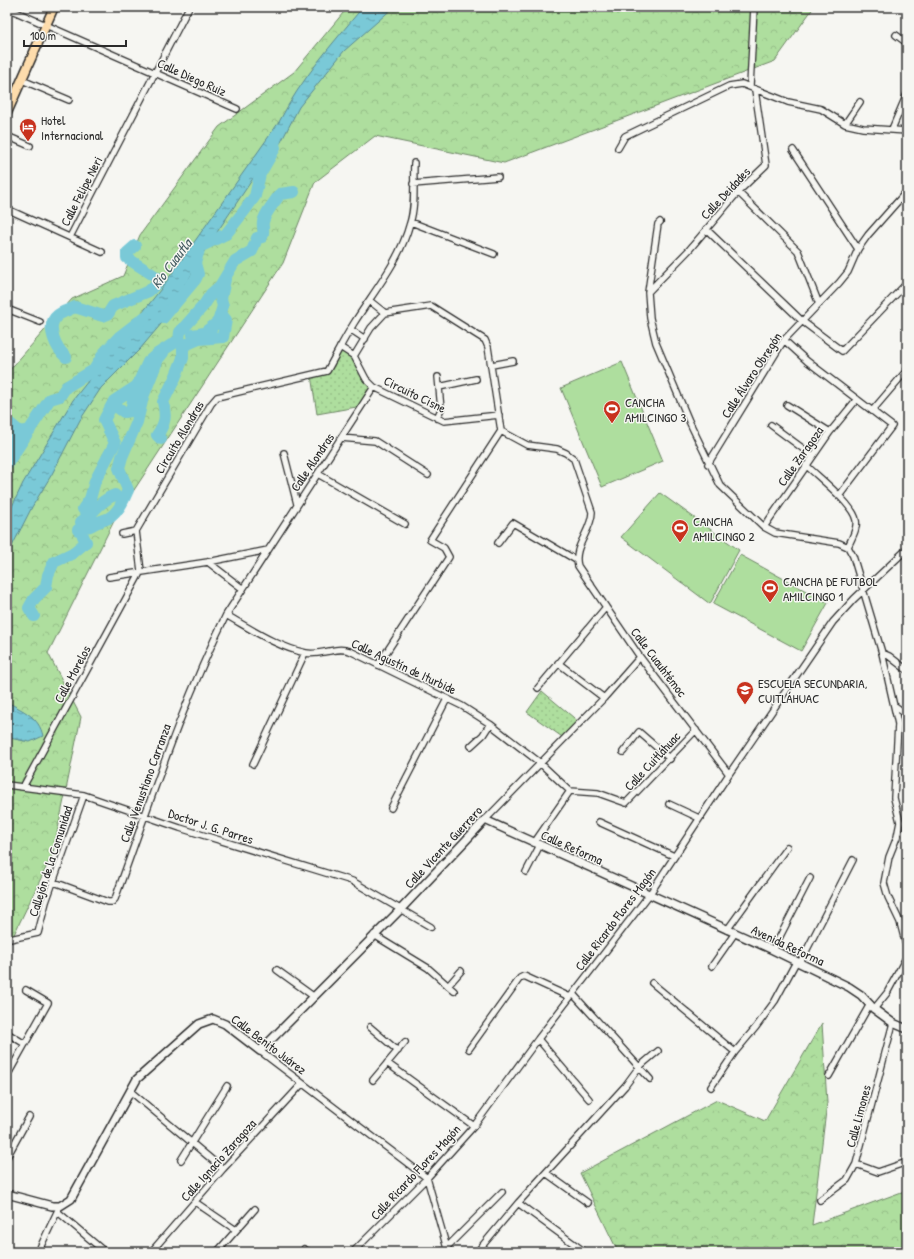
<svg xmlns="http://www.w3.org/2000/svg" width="914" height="1259" font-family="'Patrick Hand',sans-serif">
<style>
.forest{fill:url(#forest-crowns);stroke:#6c8464}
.park{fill:url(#park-dots);stroke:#6c8464}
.pitch{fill:#aede9e;stroke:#6c8464}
.water{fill:url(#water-ripples);stroke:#5a8a92}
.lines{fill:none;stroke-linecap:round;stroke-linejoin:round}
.river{stroke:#7ac9d7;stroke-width:12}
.minor-casing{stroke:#2b2b2b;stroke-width:8}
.tertiary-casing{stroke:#2b2b2b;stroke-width:10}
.primary-casing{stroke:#2b2b2b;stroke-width:11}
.minor{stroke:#f6f6f2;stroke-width:5.5}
.tertiary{stroke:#f6f6f2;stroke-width:7}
.primary{stroke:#fddcac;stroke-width:8}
.labels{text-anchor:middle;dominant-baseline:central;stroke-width:3;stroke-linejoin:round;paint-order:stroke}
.street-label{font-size:13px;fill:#2b2b2b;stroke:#f6f6f2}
.poi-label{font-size:13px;fill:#2b2b2b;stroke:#f6f6f2;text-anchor:start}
.water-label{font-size:14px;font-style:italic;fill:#435a5f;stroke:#f6f6f2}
</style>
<defs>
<pattern id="forest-crowns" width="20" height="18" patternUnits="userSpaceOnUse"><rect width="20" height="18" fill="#aede9e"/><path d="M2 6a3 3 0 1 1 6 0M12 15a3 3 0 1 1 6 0" fill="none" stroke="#96bf88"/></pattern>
<pattern id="park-dots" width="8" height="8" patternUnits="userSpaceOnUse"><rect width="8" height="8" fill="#aede9e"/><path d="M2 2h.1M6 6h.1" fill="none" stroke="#96bf88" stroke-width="1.8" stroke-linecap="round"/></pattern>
<pattern id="water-ripples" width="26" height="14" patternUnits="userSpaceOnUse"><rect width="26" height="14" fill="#7ac9d7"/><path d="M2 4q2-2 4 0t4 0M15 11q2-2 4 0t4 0" fill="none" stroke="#64a3af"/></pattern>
</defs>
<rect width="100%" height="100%" fill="#f6f6f2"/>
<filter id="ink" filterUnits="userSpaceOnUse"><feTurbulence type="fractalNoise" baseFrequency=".025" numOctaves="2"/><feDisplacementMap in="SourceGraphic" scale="8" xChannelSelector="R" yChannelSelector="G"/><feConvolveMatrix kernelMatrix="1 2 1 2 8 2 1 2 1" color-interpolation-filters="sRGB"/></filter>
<g filter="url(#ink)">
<!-- forest -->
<path class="forest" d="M 348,7 L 814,7 L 775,61 L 504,163 L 375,136 L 315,182 L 283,263 L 115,519 L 48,653 L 81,717 L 53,853 L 7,949 L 7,373 L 72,299 L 123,276 L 140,235 L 219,127 L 294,72 Z
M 822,1023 L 827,1103 L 812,1225 L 907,1190 L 907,1252 L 618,1252 L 580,1173 L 717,1100 L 765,1121 Z"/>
<!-- park -->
<path class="park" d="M 340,347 L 354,356 L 366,378 L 374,387 L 362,406 L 317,414 L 311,375 L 327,371 Z
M 542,691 L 580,723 L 565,739 L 527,712 Z"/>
<!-- pitch -->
<path class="pitch" d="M 622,362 L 663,461 L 602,487 L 561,388 Z
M 660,493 L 739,550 L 710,604 L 621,537 Z
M 740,555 L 828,603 L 801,651 L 713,604 Z"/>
<!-- water -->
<path class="water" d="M 363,7 L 394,7 L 344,51 L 299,107 L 281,142 L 258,171 L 203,253 L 172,311 L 140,349 L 101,388 L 80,420 L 52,474 L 32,507 L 7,556 L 7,517 L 23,483 L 73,400 L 161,289 L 279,122 C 301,79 332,44 363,7 Z
M 7,702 C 24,711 39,717 43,736 L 30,742 L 9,738 L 7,739 Z"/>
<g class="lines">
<!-- river -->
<path class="river" d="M 163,318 L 195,280 L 198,274 L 195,263 L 200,247 L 226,234 L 245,210 L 255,196 L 260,174 L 275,148 L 274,144 L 276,137
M 193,335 L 204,333 L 218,322 L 223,306 L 221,299 L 225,279
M 66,357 C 57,349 44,326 58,315 C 62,312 69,310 75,307 L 103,316 L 108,314 L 113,306 L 149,291 L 159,281 L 158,278 L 127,258 L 127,253 L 135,246
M 111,407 L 117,407 L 124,412 L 131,411 L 135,390 L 140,382
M 7,424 L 9,423 L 20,432 L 30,430
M 161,439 L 157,435 C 166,423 166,415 163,402 L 175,378 L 183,358 L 183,349 L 185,345 L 199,339 L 223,337 L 226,320 L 222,315
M 7,444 L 19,436 L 20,432
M 7,464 L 50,399 L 60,396 L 66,387 L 94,370 L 104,353 L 119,337 L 145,317
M 83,509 L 90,499 L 95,481 L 115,443 L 104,420 L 114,401 L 137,386 L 148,362 L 157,354 L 179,340 L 180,332 L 204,305 L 211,294 L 220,286 L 235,261 L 252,251 L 257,238 L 262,237 C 265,231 262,228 263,222 C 265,212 275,202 280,194 L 294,192
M 78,530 C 83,526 87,528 92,525 C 98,521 103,521 109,518 C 119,512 124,499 128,490 L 119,468 L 122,457 L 137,422 L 143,397 L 158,359 L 163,353
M 34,616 L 29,608 L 34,599 L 46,587 L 48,575 L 54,562 L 73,553 L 86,542 L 83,536 L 81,522 C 94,513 100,500 115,495
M 903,1252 L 907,1250"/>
<defs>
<path id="minor" d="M 7,8 L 237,109
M 896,35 L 907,43
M 22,80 L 69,100
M 750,86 L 754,7
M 845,124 L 860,102
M 892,129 L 907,94
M 7,136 L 30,146
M 618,148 L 625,136 L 729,86 L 742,84 L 788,102 L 821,109 L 845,124 L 863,128 L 907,131
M 793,150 L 858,249
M 413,184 L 498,177
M 738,192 L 798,251 L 819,304
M 7,209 L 102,252
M 411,222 L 494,254
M 660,222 L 658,224 L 648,292 L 650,318 L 656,343 L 689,421 L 720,485 L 764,527 L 775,533 L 839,543 L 848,547 L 853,556 L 882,653 L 898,724 L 894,798 L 900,822 L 897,837 L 889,857 L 884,883 L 888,897 L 900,922 L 907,949
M 706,229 L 802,321 L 842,351 L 907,283
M 70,237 L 189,7
M 649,291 L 689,250 L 738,192 L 766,165 L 755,90
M 370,301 L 385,313 L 431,306 L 485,340 L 488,347 L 501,431
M 7,309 L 40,322
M 350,329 L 365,339
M 784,340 L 807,361 L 892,426 L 839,496
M 340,347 L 354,356 L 366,379 L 374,387 L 444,421 L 499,415
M 354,356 L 371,328 L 385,313
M 492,365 L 513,361
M 439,387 L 476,379
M 787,405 L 830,432
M 872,411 L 907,370
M 437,418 L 441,409 L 438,377
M 771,425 L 813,456
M 501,431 L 527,445 L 557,449 L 566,453 L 574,459 L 592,512 C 592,531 572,547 578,566 L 640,657 L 729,774
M 341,438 L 375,441 L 428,475
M 284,453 L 297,504
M 708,464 L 784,340 L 839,283 L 848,272 L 858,249 L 868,235 L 907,191
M 806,465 C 818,477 853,504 856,520 C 858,529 851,539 848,547
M 318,474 L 405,524
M 764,527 L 830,432 L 857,399
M 122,534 L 136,531
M 498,543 L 513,523 L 576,560
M 208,562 L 243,589
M 141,571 L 136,531 L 211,404 L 217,397 L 327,371 C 336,355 344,339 354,323 C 374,291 400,261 410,223 C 416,205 413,182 414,163
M 109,577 L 208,562 L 268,550
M 226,615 C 251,629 277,647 306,653 C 321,656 334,646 350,651 L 462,706 L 490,724 L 539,762 L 570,791 L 598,793 L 626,803 L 696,730
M 882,653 L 889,656 L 907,670
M 558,663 L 604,698
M 378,665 L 449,557 L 444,548 L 430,540 L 501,431
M 538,688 L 606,607
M 895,706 L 907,715
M 471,746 L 483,735 L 490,724
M 623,752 L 639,732 L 670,759
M 253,764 L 305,653
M 7,785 L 84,795 L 180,828 L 352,881 L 431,927
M 23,787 L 141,571
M 669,804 L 699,818
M 391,808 L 447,699
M 485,820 L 604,698 L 640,657
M 599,822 L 674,856
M 534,843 L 570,791
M 526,872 L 540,845
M 54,882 L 108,902 L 112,902 L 115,899 C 150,803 181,706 226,615 L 374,387
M 727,930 L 787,847
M 374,935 L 428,968 L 454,991
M 10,939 L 38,933 L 46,902 L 84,795
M 773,950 L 810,878
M 800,963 L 853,860
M 712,966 L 735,933
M 277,970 L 313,996
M 652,983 L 735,1052
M 448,986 L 461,971
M 573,994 L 650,1079
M 874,1009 L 887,993 L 907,956
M 370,1027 L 398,1051
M 7,1033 L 25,1044
M 538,1039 L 589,1099
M 469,1049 L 520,978 L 524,976 L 570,997
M 260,1051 L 427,1178 L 448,1252
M 387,1063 L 474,1126
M 7,1076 L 48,1003 L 26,990
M 829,1076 L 870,1004
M 373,1080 L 405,1042
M 711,1087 L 735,1052 L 756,1027 L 775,1001 L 796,962
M 130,1091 L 223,1169
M 7,1157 L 29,1117
M 181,1160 L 227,1086
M 856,1164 L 878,1172 L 907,1162
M 546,1173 L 588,1203
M 820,1200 L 847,1180 L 856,1164 L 893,1023
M 195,1202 L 236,1230
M 518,1203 L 585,1252
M 58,1212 L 105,1252
M 304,1249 L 309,1252
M 38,1252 L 58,1210
M 151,1252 L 223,1169 L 302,1084
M 217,1252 L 255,1209
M 353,1252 L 427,1178 L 474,1126 L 538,1039 L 649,895 L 729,774 L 833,622 L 854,599 L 907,549
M 442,1252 L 502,1192
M 477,1252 L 518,1203 L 625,1086 L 639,1067 L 658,1051"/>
<path id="tertiary" d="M 7,1194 L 52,1206 L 60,1206 L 71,1199 L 137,1079 L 199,1024 L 213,1019 L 225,1024 L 260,1051 L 401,909 L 485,820 L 773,950 L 849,987 L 861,995 L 874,1009 L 893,1023 L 907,1029"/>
<path id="primary" d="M 7,113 L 54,7"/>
</defs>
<!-- minor casing -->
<use href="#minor" class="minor-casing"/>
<!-- tertiary casing -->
<use href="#tertiary" class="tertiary-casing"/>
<!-- primary casing -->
<use href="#primary" class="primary-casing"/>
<!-- minor -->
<use href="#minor" class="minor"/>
<!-- tertiary -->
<use href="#tertiary" class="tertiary"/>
<!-- primary -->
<use href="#primary" class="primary"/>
</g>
</g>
<!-- icons -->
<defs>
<symbol id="hotel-pin" viewBox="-11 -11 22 30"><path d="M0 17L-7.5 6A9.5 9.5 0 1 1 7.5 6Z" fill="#c8321e" stroke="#f6f6f2"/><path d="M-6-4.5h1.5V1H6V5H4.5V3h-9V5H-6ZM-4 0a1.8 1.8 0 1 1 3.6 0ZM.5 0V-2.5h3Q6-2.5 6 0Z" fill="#fff"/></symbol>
<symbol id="stadium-pin" viewBox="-11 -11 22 30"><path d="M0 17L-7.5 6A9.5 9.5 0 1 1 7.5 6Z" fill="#c8321e" stroke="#f6f6f2"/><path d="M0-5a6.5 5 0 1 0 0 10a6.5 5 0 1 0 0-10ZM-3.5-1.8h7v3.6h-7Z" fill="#fff"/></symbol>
<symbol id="school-pin" viewBox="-11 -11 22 30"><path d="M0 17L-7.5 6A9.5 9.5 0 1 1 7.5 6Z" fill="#c8321e" stroke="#f6f6f2"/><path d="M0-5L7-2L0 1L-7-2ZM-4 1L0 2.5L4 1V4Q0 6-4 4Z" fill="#fff"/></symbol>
</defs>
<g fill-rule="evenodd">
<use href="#hotel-pin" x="18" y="117" width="20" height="27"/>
<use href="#stadium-pin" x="602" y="399" width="20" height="27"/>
<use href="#stadium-pin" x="670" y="518" width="20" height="27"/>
<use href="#stadium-pin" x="760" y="578" width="20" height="27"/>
<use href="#school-pin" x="735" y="680" width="20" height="27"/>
</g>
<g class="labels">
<!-- street labels -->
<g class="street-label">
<text transform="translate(192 77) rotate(24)">Calle Diego Ruiz</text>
<text transform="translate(81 191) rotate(-63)">Calle Felipe Neri</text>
<text transform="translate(725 193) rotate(-47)">Calle Deidades</text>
<text transform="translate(751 375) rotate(-57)">Calle Álvaro Obregón</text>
<text transform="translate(415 394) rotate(26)">Circuito Cisne</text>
<text transform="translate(179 437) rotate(-59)">Circuito Alondras</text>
<text transform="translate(800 456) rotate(-55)">Calle Zaragoza</text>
<text transform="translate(312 462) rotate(-56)">Calle Alondras</text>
<text transform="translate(659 662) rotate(53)">Calle Cuauhtémoc</text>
<text transform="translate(404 666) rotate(25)">Calle Agustín de Iturbide</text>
<text transform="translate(72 674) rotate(-62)">Calle Morelos</text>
<text transform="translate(652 761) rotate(-47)">Calle Cuitláhuac</text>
<text transform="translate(145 783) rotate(-70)">Calle Venustiano Carranza</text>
<text transform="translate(211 826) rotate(18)">Doctor J. G. Parres</text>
<text transform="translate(443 847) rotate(-47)">Calle Vicente Guerrero</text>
<text transform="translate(572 847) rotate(24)">Calle Reforma</text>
<text transform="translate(50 861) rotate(-72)">Callejón de la Comunidad</text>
<text transform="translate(615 919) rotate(-53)">Calle Ricardo Flores Magón</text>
<text transform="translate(788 945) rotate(25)">Avenida Reforma</text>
<text transform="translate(269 1044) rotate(37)">Calle Benito Juárez</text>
<text transform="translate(858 1116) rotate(-75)">Calle Limones</text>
<text transform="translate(218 1160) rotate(-48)">Calle Ignacio Zaragoza</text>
<text transform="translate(415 1172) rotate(-47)">Calle Ricardo Flores Magón</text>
</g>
<!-- poi labels -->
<g class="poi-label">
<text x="41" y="120">Hotel<tspan x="41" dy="15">Internacional</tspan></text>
<text x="625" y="402">CANCHA<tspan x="625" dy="15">AMILCINGO 3</tspan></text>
<text x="693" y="521">CANCHA<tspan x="693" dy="15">AMILCINGO 2</tspan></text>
<text x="783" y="581">CANCHA DE FUTBOL<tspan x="783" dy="15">AMILCINGO 1</tspan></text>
<text x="758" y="683">ESCUELA SECUNDARIA,<tspan x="758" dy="15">CUITLÁHUAC</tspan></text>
</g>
<!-- water labels -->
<g class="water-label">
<text transform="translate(171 263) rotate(-53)">Río Cuautla</text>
</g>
</g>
<!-- margin -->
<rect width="914" height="1259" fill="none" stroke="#f6f6f2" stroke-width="24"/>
<rect x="12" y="12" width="890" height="1235" fill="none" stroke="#2b2b2b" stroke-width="1.5" filter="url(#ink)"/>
<!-- scale -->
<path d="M24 40v6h102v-6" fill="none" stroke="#2b2b2b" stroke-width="2"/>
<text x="30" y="40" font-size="12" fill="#2b2b2b" stroke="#f6f6f2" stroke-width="3" paint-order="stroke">100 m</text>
</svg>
